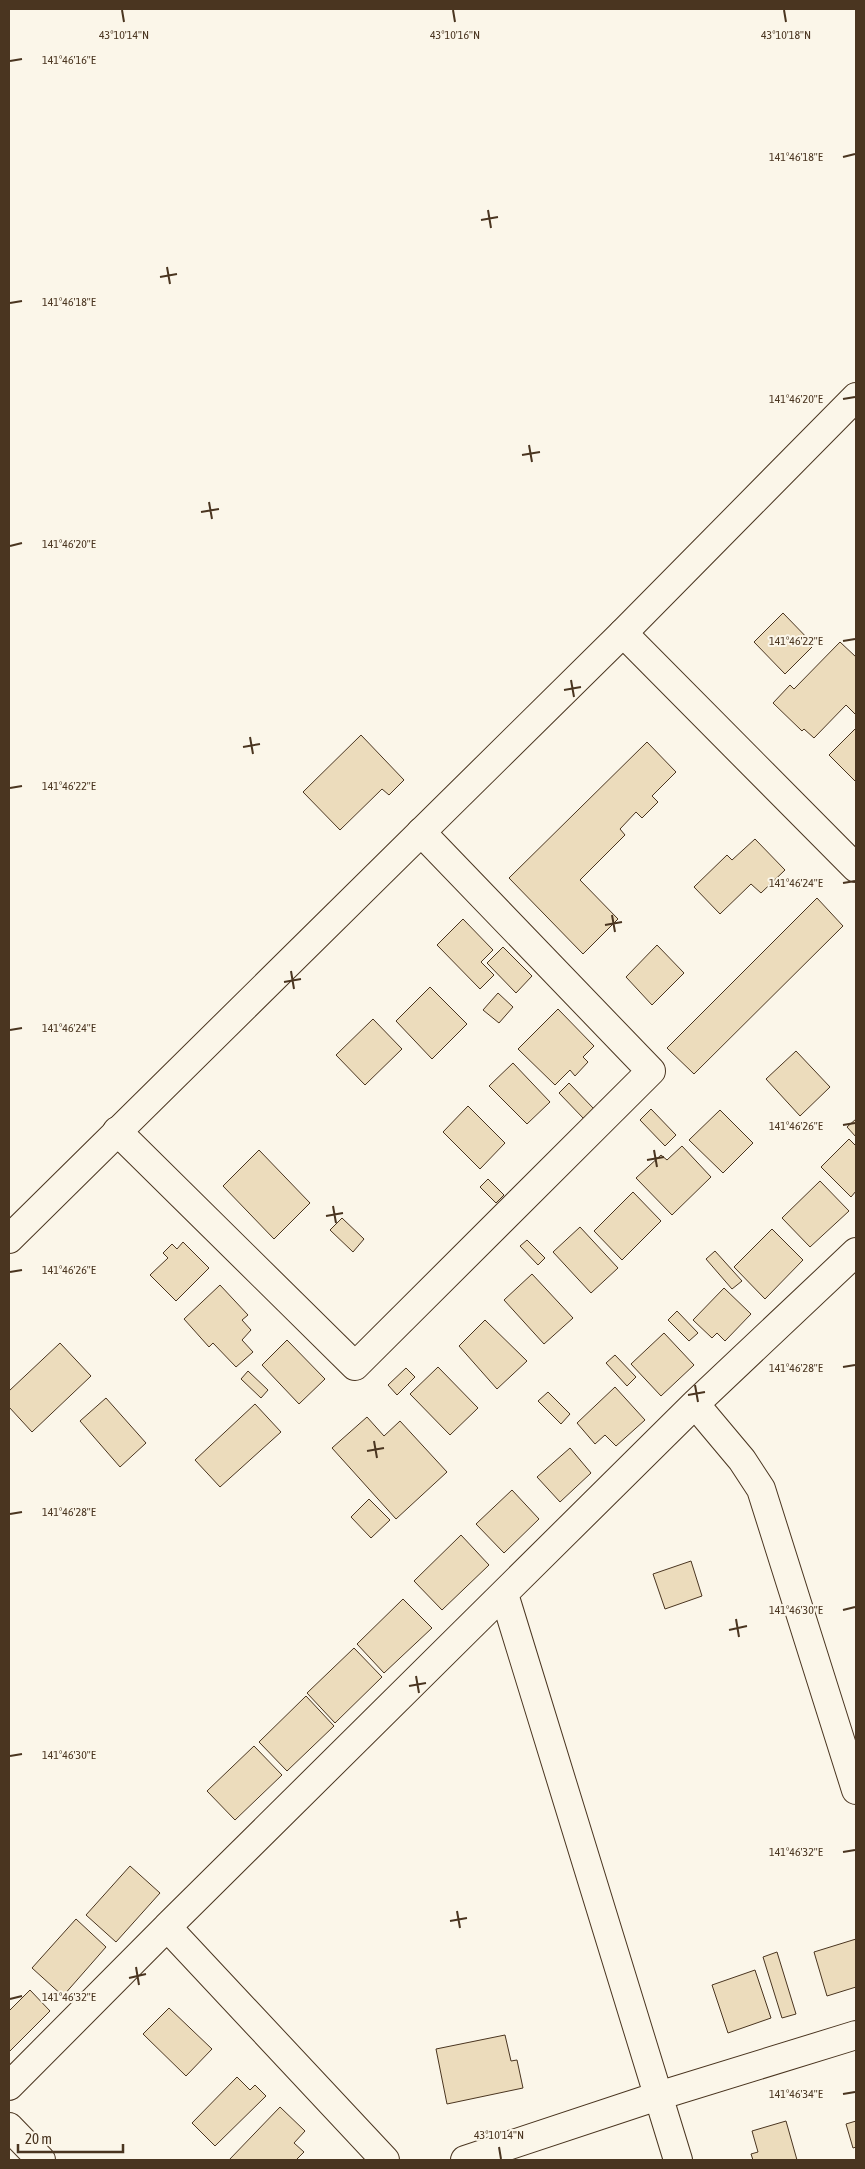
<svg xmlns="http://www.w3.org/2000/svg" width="865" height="2169" font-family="'Asap Condensed',sans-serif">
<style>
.building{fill:#ecdcbc;stroke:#4a3520}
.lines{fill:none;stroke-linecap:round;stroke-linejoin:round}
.minor-casing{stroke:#4a3520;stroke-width:30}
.tertiary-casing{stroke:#4a3520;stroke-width:30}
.minor{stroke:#fbf6e9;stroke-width:28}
.tertiary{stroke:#fbf6e9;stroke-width:28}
.ticks{fill:none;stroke:#4a3520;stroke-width:2}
.ticks-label{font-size:12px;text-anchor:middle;fill:#4a3520;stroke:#fbf6e9;stroke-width:4;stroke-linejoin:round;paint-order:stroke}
</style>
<rect width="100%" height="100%" fill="#fbf6e9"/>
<!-- building -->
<path class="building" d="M 783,613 L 814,645 L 785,674 L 754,642 Z
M 840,642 L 856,657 L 856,715 L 846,705 L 814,738 L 804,729 L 802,731 L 773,703 L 790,685 L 794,689 Z
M 856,728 L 856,782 L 829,755 Z
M 361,735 L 404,780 L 389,795 L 382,789 L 340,830 L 303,792 Z
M 647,742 L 676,772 L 652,796 L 658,802 L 642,818 L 636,812 L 620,829 L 625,835 L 580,880 L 618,919 L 583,954 L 509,878 Z
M 755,839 L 785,870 L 761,893 L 751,884 L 720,914 L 694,887 L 727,855 L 732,860 Z
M 817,898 L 843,926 L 694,1074 L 667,1048 Z
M 463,919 L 493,950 L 481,962 L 494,975 L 480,989 L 437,945 Z
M 657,945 L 684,973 L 652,1005 L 626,977 Z
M 503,947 L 532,976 L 516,993 L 487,963 Z
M 430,987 L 467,1024 L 432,1059 L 396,1021 Z
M 498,993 L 513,1007 L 499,1023 L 483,1010 Z
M 558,1009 L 594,1046 L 583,1057 L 588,1062 L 575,1076 L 570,1070 L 555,1085 L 518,1049 Z
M 373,1019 L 402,1049 L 365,1085 L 336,1055 Z
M 796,1051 L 830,1087 L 800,1116 L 766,1079 Z
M 513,1063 L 550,1102 L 527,1124 L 489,1086 Z
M 569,1083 L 594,1109 L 584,1119 L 559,1093 Z
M 468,1106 L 505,1143 L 480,1169 L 443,1132 Z
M 651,1109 L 676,1135 L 665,1146 L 640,1120 Z
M 720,1110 L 753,1143 L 723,1173 L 689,1140 Z
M 856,1119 L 856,1137 L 847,1127 Z
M 849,1139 L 856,1146 L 856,1191 L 851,1197 L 821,1167 Z
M 682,1146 L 711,1177 L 672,1215 L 636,1178 L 661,1155 L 667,1160 Z
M 259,1150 L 310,1203 L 274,1239 L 223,1186 Z
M 488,1179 L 504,1195 L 496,1203 L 480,1187 Z
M 820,1181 L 849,1211 L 810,1247 L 782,1218 Z
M 633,1192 L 661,1221 L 622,1260 L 594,1231 Z
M 342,1218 L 364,1239 L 353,1252 L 330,1230 Z
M 580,1227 L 618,1268 L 591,1293 L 553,1252 Z
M 772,1229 L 803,1260 L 765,1299 L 734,1267 Z
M 527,1240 L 545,1258 L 538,1265 L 520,1246 Z
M 183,1242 L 209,1268 L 176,1301 L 150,1275 L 168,1258 L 163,1253 L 172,1244 L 177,1249 Z
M 715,1251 L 742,1281 L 732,1289 L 706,1259 Z
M 532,1274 L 573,1318 L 544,1344 L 504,1300 Z
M 220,1285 L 248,1315 L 242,1320 L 251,1330 L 242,1340 L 253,1352 L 236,1367 L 213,1343 L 209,1347 L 184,1319 Z
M 724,1288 L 751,1314 L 725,1341 L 717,1333 L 712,1338 L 693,1320 Z
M 677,1311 L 698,1333 L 689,1341 L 668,1320 Z
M 485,1320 L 527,1361 L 497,1389 L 459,1346 Z
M 664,1333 L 694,1365 L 661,1396 L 631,1364 Z
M 287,1340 L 325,1379 L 299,1404 L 262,1365 Z
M 60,1343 L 91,1376 L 32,1432 L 9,1407 L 9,1391 Z
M 615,1355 L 636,1377 L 627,1386 L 606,1363 Z
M 438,1367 L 478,1408 L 450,1435 L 410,1394 Z
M 406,1368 L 415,1377 L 397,1395 L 388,1385 Z
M 248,1371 L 268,1390 L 261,1398 L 241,1379 Z
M 615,1387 L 645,1420 L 616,1446 L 605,1435 L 595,1444 L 577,1423 Z
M 548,1392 L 570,1414 L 561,1424 L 538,1401 Z
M 106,1398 L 146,1443 L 120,1467 L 80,1421 Z
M 255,1404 L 281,1432 L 220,1487 L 195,1460 Z
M 367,1417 L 384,1436 L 400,1421 L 447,1472 L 396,1519 L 332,1448 Z
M 570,1448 L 591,1473 L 560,1502 L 537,1477 Z
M 512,1490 L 539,1519 L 504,1553 L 476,1524 Z
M 369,1499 L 390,1520 L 371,1538 L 351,1517 Z
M 461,1535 L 489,1565 L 442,1610 L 414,1581 Z
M 691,1561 L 702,1596 L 665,1609 L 653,1574 Z
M 403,1599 L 432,1628 L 384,1673 L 357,1644 Z
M 354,1648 L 382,1677 L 335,1723 L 307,1693 Z
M 306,1696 L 334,1726 L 287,1771 L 259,1742 Z
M 254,1746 L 282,1775 L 235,1820 L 207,1791 Z
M 130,1866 L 160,1893 L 116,1942 L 86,1915 Z
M 76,1919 L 106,1947 L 63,1996 L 32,1968 Z
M 856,1939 L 856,1987 L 827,1996 L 814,1952 Z
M 777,1952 L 796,2014 L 782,2018 L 763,1957 Z
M 755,1970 L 771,2018 L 728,2033 L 712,1985 Z
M 30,1990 L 50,2011 L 9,2052 L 9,2011 Z
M 169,2008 L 212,2049 L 186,2076 L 143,2034 Z
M 505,2035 L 511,2061 L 517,2060 L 523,2088 L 447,2104 L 436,2049 Z
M 237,2077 L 250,2090 L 255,2085 L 266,2096 L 215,2146 L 192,2123 Z
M 280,2107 L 305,2131 L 294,2143 L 304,2152 L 296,2160 L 229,2160 Z
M 786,2121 L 797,2160 L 753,2160 L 751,2154 L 758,2152 L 752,2131 Z
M 856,2121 L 856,2147 L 853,2148 L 846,2124 Z"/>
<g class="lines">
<defs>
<path id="minor" d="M 623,633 L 856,868
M 117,1131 L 355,1366 L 651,1071 L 421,832
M 695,1404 L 742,1460 L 761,1489 L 856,1790
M 504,1594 L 678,2160
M 9,2086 L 167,1927
M 9,2127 L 41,2160
M 385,2160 L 167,1927 L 695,1404 L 856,1252
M 465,2160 L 658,2096 L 856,2035"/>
<path id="tertiary" d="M 9,1239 L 623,633 L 856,397"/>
</defs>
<!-- minor casing -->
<use href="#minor" class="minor-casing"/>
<!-- tertiary casing -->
<use href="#tertiary" class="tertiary-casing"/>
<!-- minor -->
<use href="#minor" class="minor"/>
<!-- tertiary -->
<use href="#tertiary" class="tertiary"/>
</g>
<!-- ticks -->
<path class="ticks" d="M 122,10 L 124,22M 453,10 L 455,22M 784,10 L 786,22M 10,61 L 22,59M 843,157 L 855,154M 488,210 L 491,228M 481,220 L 498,217M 167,267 L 170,284M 160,277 L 177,274M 10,303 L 22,301M 843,399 L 855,397M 529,445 L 532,462M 522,455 L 540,452M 209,502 L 212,519M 201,512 L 219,509M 10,546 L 22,543M 843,641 L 855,639M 571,680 L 574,697M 564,690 L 581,687M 250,737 L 253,754M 243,747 L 260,744M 10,788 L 22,786M 843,883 L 855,881M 612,915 L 615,932M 605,925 L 622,922M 291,971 L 294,989M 284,982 L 301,979M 10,1030 L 22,1028M 843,1125 L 855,1123M 654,1150 L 657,1167M 647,1160 L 664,1157M 333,1206 L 336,1223M 326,1216 L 343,1213M 10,1272 L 22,1270M 843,1367 L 855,1365M 695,1385 L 698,1402M 688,1395 L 705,1392M 374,1441 L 377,1458M 367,1451 L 384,1448M 10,1514 L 22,1512M 843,1610 L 855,1607M 736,1619 L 739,1637M 729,1630 L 747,1626M 416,1676 L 419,1693M 409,1686 L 426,1683M 10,1756 L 22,1754M 843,1852 L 855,1850M 457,1911 L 460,1928M 450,1921 L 467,1918M 136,1967 L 139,1985M 129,1978 L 146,1974M 10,1999 L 22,1996M 843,2094 L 855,2092M 499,2147 L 501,2159"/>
<g class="ticks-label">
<text x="124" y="39">43°10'14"N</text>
<text x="455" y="39">43°10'16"N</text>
<text x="786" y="39">43°10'18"N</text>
<text x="69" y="64">141°46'16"E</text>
<text x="796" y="161">141°46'18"E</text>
<text x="69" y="306">141°46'18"E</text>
<text x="796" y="403">141°46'20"E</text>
<text x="69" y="548">141°46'20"E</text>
<text x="796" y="645">141°46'22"E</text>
<text x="69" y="790">141°46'22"E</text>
<text x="796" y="887">141°46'24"E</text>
<text x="69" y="1032">141°46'24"E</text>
<text x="796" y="1130">141°46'26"E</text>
<text x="69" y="1274">141°46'26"E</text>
<text x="796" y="1372">141°46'28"E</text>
<text x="69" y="1516">141°46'28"E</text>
<text x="796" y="1614">141°46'30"E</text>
<text x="69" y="1759">141°46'30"E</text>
<text x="796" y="1856">141°46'32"E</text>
<text x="69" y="2001">141°46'32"E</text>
<text x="796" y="2098">141°46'34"E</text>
<text x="499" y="2139">43°10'14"N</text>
</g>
<!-- border -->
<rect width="865" height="2169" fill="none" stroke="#4a3520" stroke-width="20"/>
<!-- scale -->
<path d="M18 2144v8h105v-8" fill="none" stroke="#4a3520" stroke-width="2.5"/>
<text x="25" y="2144" font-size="15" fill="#4a3520" stroke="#fbf6e9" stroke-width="4" paint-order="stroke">20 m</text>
</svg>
